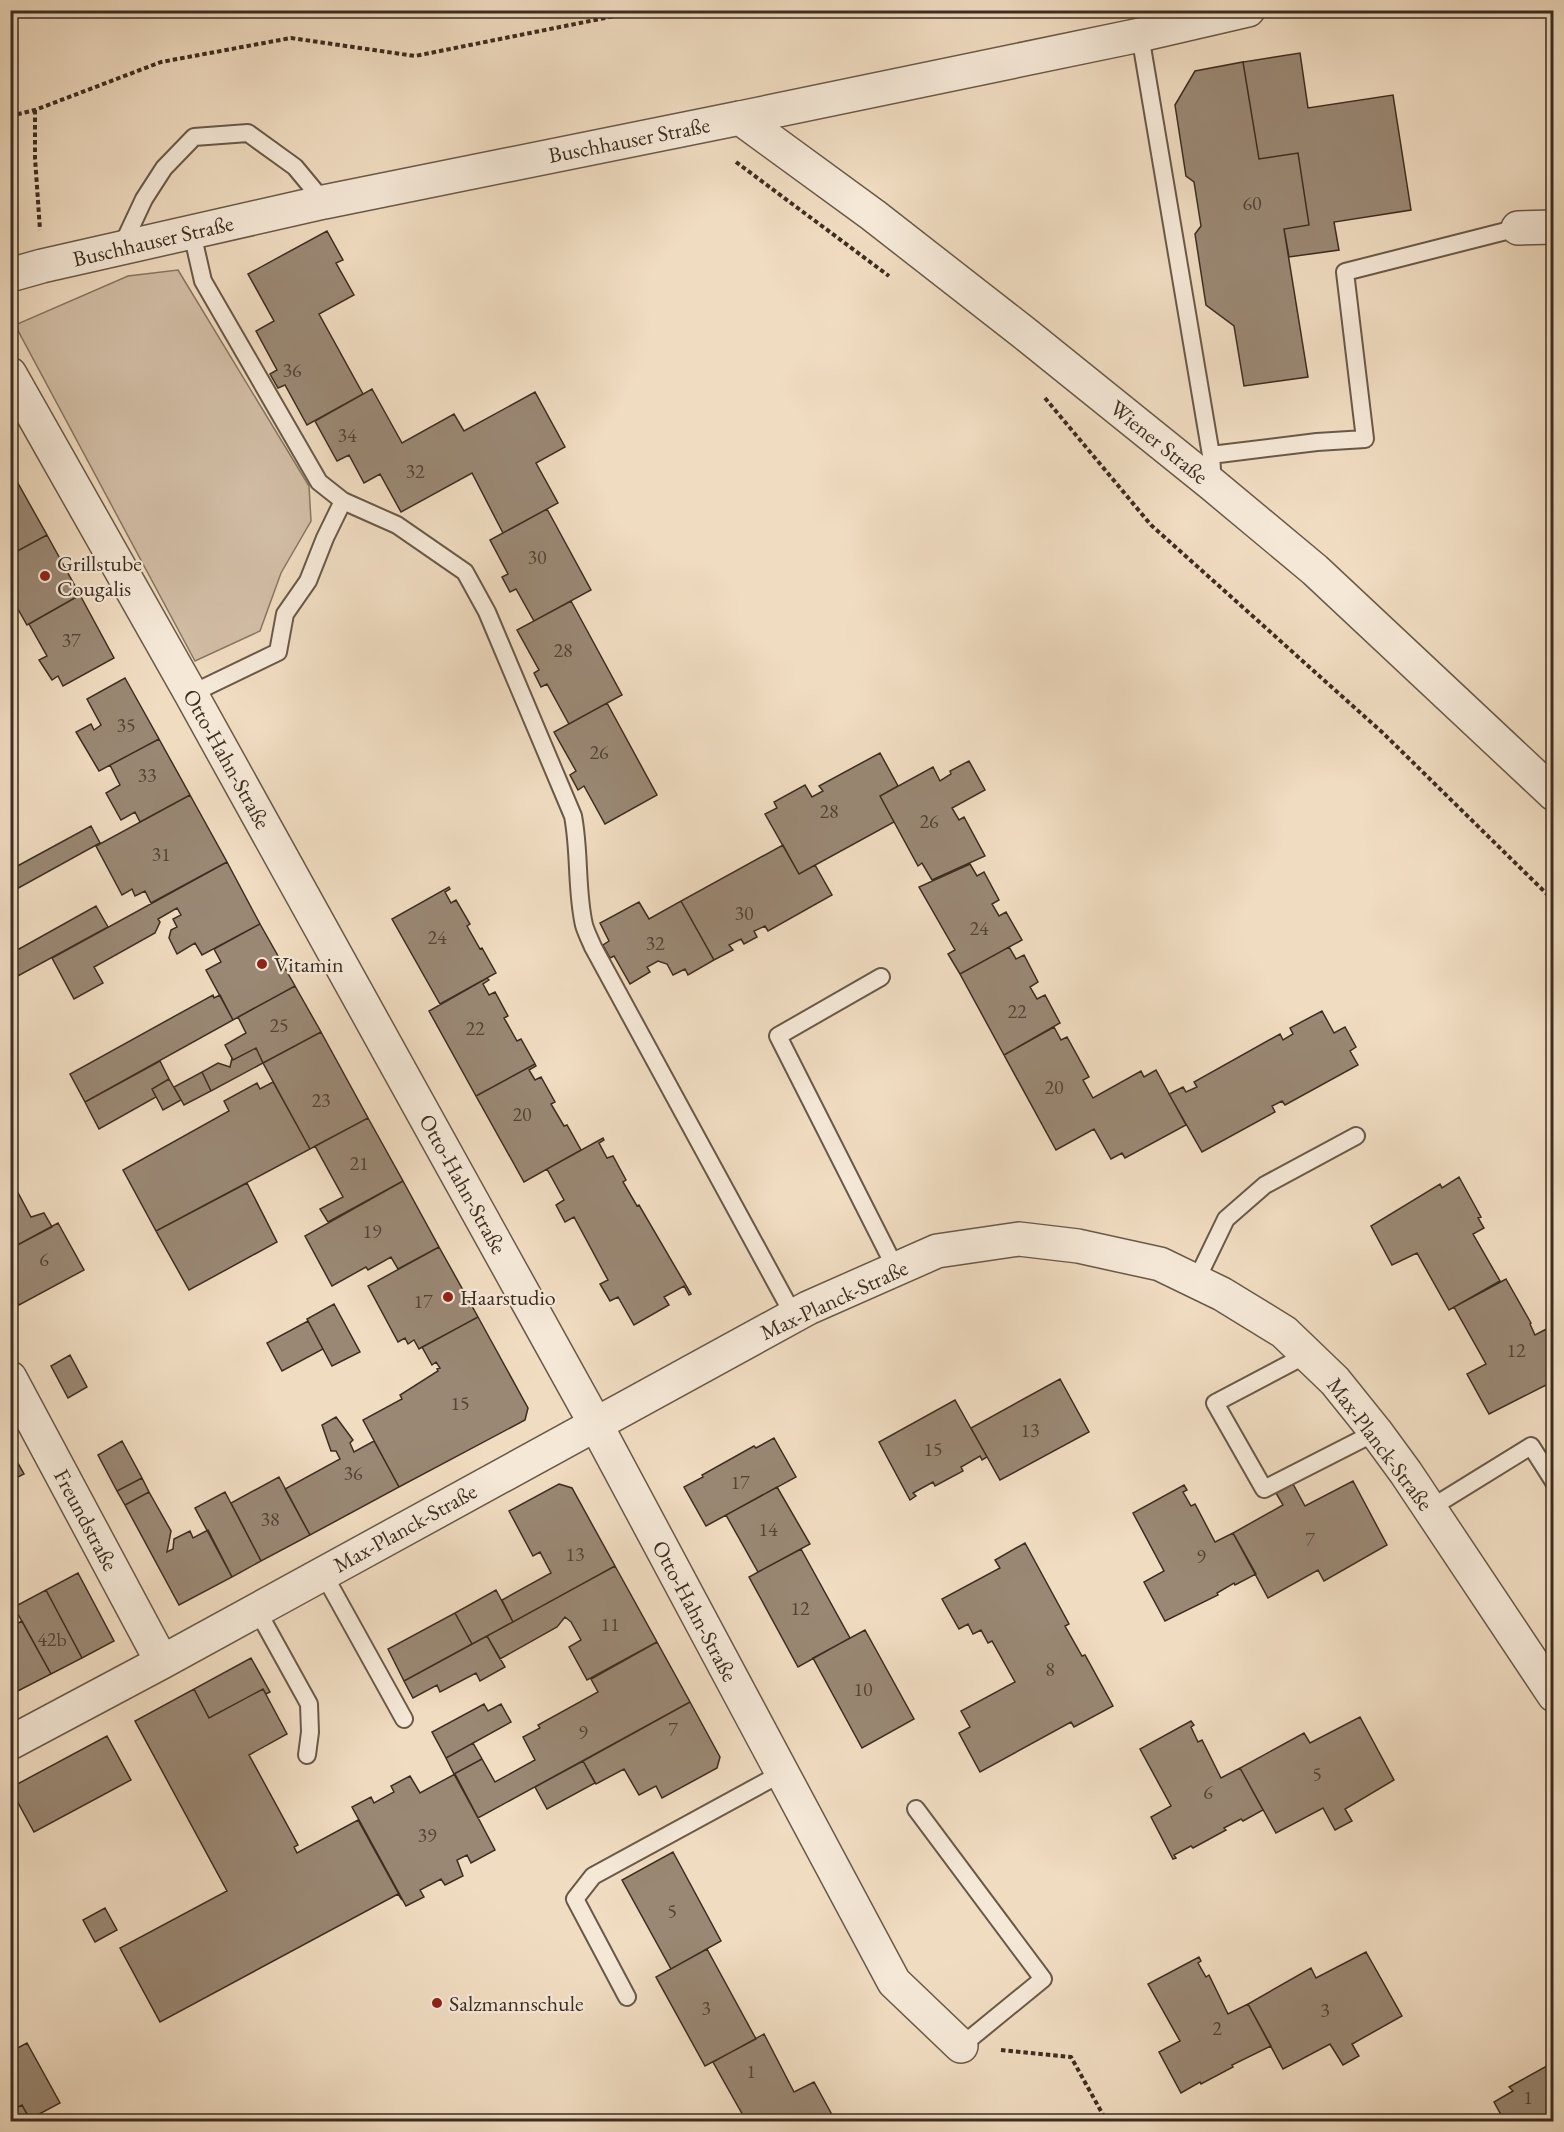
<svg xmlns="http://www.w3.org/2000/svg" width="1564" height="2132" font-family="'EB Garamond',serif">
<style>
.green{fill:#d2bea6;stroke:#887663;stroke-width:1.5}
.building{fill:#9a8874;stroke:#3d2d20;stroke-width:1.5}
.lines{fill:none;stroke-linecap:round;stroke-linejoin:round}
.service-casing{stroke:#6a5948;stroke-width:20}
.minor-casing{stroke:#6a5948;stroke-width:36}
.tertiary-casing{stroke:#6a5948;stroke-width:36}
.path{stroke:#3d2d20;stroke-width:4;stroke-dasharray:4.5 3;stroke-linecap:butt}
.service{stroke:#f5e8d7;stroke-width:16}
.minor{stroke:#f5e8d7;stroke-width:33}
.tertiary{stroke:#f5e8d7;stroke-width:33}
.poi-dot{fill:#8f2418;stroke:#f5e8d7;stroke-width:2}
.labels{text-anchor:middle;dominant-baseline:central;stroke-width:4.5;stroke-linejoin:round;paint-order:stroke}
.number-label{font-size:20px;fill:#544435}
.street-label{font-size:22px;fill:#3d2d20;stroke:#f5e8d7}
.poi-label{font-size:22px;fill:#3d2d20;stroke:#f5e8d7;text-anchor:start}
</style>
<rect width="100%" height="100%" fill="#f0dcc1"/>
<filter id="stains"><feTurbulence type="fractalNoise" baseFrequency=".00333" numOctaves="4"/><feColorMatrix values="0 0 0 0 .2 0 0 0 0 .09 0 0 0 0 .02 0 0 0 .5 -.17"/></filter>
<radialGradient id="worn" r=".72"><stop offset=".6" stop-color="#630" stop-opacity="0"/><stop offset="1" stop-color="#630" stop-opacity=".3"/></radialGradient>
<!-- green -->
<path class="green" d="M 178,270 L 309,486 L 311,521 L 281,573 L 260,631 L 195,661 L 15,325 L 128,276 Z"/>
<!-- building -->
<path class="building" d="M 1300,53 L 1308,108 L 1393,95 L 1411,210 L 1334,222 L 1339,250 L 1289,257 L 1284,229 L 1309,225 L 1298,153 L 1259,159 L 1243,62 Z
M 1243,62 L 1259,159 L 1298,153 L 1309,225 L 1284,229 L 1308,377 L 1244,386 L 1234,326 L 1206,305 L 1195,234 L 1201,226 L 1194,182 L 1186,176 L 1175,105 L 1195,71 Z
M 327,231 L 343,260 L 336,263 L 354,295 L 319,314 L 363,394 L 307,425 L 285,385 L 278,388 L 270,374 L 277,370 L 256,331 L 274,321 L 248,274 Z
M 372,389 L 402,443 L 454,414 L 464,431 L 535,392 L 565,447 L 536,463 L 558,503 L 503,533 L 472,473 L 401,512 L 380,474 L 364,483 L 349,455 L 337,461 L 315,421 Z
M 10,469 L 47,535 L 10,555 Z
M 547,509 L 591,590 L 534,621 L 516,589 L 510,592 L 502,577 L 508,574 L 490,540 Z
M 47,535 L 80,595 L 27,625 L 10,595 L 10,555 Z
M 80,595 L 114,658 L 63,686 L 58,676 L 52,680 L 39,660 L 47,656 L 29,624 Z
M 571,601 L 622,695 L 569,724 L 547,684 L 541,687 L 534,673 L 539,670 L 517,630 Z
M 125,678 L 159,739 L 99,771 L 76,732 L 91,724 L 94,730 L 101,725 L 87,699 Z
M 607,703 L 657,795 L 605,824 L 584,786 L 578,790 L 570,775 L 576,771 L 554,732 Z
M 159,739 L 190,795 L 140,822 L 135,812 L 121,820 L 106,793 L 120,785 L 110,765 Z
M 880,753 L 898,786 L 880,796 L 894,822 L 799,874 L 765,814 L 777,808 L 774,802 L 805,785 L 812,797 L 823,791 L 819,786 Z
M 969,761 L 985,790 L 952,808 L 959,820 L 964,817 L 985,856 L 932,880 L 922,863 L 918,866 L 880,796 L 933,767 L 940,781 L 951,774 L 950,771 Z
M 190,795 L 227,862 L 151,903 L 145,891 L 135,896 L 132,889 L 122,895 L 96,846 Z
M 91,826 L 100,843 L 13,891 L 10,887 L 10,870 Z
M 783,845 L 799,874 L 815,865 L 832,895 L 768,931 L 765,926 L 754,931 L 757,937 L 744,944 L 741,939 L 729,945 L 733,950 L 714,960 L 681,901 Z
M 227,862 L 260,924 L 202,955 L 195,943 L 177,954 L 169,938 L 171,930 L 177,927 L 173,919 L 181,915 L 177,908 L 158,919 L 160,922 L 155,933 L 94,967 L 103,983 L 74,999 L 52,958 Z
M 970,864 L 977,876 L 984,872 L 999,900 L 992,904 L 999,916 L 1006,912 L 1022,940 L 960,974 L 948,954 L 955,950 L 919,887 Z
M 449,887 L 450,889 L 445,892 L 451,903 L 456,900 L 470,924 L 467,926 L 480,949 L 482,948 L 496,973 L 440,1004 L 392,919 Z
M 681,901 L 714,960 L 688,975 L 685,969 L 673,975 L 667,964 L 658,961 L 647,967 L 650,972 L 630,984 L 614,956 L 610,958 L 603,945 L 609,941 L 600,923 L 639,902 L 649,919 Z
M 96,906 L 108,927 L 16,977 L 10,966 L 10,954 Z
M 260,924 L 295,986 L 233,1020 L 206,970 L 221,962 L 214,949 Z
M 1009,947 L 1016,959 L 1024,955 L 1038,982 L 1030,987 L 1037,999 L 1045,995 L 1060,1023 L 1004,1055 L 960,974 Z
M 487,978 L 489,980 L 483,984 L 489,995 L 495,992 L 508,1016 L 504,1018 L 517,1041 L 521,1039 L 535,1064 L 476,1096 L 429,1011 Z
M 295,986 L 321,1032 L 263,1063 L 256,1048 L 233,1060 L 225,1045 L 246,1033 L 238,1017 Z
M 213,995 L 214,998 L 220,995 L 233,1020 L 85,1102 L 70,1074 Z
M 1322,1011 L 1334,1033 L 1345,1027 L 1356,1047 L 1350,1051 L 1358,1065 L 1285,1105 L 1282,1101 L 1272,1106 L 1275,1112 L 1202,1152 L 1169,1094 L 1183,1087 L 1186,1092 L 1197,1087 L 1194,1082 L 1280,1034 L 1283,1040 L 1293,1034 L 1290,1028 Z
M 1054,1027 L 1061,1040 L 1067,1037 L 1089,1077 L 1083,1080 L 1093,1098 L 1141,1071 L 1144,1077 L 1156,1070 L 1186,1125 L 1125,1158 L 1122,1153 L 1111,1159 L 1094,1129 L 1056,1150 L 1004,1055 Z
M 321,1032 L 368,1118 L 310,1149 L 263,1063 Z
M 256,1048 L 263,1063 L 211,1091 L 202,1072 L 218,1063 L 230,1067 L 232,1058 L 233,1060 Z
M 160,1061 L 169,1079 L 152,1089 L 156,1097 L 99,1129 L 85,1102 Z
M 535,1064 L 536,1066 L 529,1070 L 535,1080 L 541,1077 L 555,1102 L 551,1104 L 564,1126 L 567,1125 L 581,1150 L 524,1182 L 476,1096 Z
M 202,1072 L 211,1091 L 184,1105 L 174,1087 Z
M 169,1079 L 181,1100 L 163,1110 L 152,1089 Z
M 273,1082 L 310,1149 L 156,1231 L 123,1170 L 229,1111 L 224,1101 L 257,1083 L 260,1089 Z
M 368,1118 L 403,1181 L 328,1222 L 320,1209 L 343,1197 L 315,1146 Z
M 603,1138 L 604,1140 L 599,1143 L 607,1158 L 613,1156 L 626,1180 L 623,1182 L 637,1206 L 639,1205 L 691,1294 L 689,1295 L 684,1286 L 664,1297 L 669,1305 L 634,1325 L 618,1297 L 610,1301 L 600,1284 L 608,1280 L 574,1217 L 565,1222 L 556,1205 L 564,1200 L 547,1169 Z
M 1459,1177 L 1481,1217 L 1478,1218 L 1484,1228 L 1473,1234 L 1500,1281 L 1449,1310 L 1417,1253 L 1392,1265 L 1371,1226 L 1440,1184 L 1442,1188 Z
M 403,1181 L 439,1247 L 398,1269 L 391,1257 L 368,1270 L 366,1267 L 332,1286 L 305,1236 Z
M 247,1183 L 277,1242 L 189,1290 L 156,1231 Z
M 15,1187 L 31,1217 L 44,1213 L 52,1227 L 10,1249 L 10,1189 Z
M 58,1223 L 84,1270 L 19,1305 L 10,1289 L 10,1249 Z
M 439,1247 L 478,1317 L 419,1349 L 414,1340 L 408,1344 L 405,1338 L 398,1342 L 368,1286 Z
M 1506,1279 L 1531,1323 L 1530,1324 L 1535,1335 L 1554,1325 L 1554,1381 L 1489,1414 L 1467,1374 L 1486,1364 L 1454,1307 Z
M 334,1304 L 360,1352 L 332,1366 L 307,1319 Z
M 478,1317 L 528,1408 L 525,1420 L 399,1487 L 363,1420 L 402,1399 L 400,1395 L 438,1371 L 437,1369 L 440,1368 L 436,1362 L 432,1365 L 422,1347 Z
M 308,1321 L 323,1349 L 282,1371 L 267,1343 Z
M 70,1355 L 87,1387 L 68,1398 L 51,1366 Z
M 1060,1379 L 1089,1432 L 1000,1480 L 971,1428 Z
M 955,1400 L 987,1457 L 982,1460 L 980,1456 L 961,1467 L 963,1471 L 935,1486 L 933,1482 L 913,1493 L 916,1496 L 910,1500 L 879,1442 Z
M 336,1417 L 353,1440 L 350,1443 L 354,1452 L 374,1441 L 399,1487 L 310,1535 L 285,1489 L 340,1459 L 336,1451 L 331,1451 L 322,1425 Z
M 774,1438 L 796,1477 L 706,1526 L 684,1487 L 703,1477 L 702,1475 L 754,1446 L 756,1448 Z
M 122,1441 L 142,1478 L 117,1491 L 98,1455 Z
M 10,1449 L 24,1474 L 10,1481 Z
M 279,1477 L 310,1535 L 261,1561 L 231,1503 Z
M 142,1478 L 149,1492 L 125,1505 L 117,1491 Z
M 1353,1481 L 1387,1545 L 1324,1581 L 1318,1570 L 1268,1598 L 1233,1533 L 1283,1505 L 1276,1493 L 1293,1484 L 1305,1506 Z
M 559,1484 L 572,1488 L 615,1566 L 513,1622 L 502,1600 L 551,1573 L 540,1552 L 533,1556 L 509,1511 Z
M 1184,1485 L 1187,1490 L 1183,1492 L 1191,1506 L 1195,1504 L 1215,1542 L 1233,1533 L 1256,1574 L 1235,1585 L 1234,1583 L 1217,1593 L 1218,1595 L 1165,1621 L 1144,1582 L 1164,1571 L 1133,1513 Z
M 777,1487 L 810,1544 L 758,1572 L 726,1515 Z
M 149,1492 L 171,1531 L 167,1552 L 173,1549 L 174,1539 L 190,1531 L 193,1538 L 208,1530 L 232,1577 L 179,1605 L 125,1505 Z
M 225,1492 L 261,1561 L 232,1577 L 195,1508 Z
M 1025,1543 L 1069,1624 L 1065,1626 L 1082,1656 L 1085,1655 L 1113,1706 L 1074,1727 L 1071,1722 L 980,1772 L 959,1733 L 970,1727 L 961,1711 L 1015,1682 L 992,1641 L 988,1643 L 981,1630 L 973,1634 L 968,1624 L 959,1629 L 942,1599 L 1000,1568 L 995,1560 Z
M 801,1549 L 850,1638 L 798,1667 L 749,1577 Z
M 615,1566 L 657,1642 L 587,1680 L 569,1647 L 581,1640 L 571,1622 L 565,1617 L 557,1627 L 500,1659 L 487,1636 Z
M 78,1573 L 114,1641 L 82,1658 L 46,1590 Z
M 46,1590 L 82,1658 L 51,1674 L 14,1607 Z
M 496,1590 L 513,1622 L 472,1644 L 455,1613 Z
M 455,1613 L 472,1644 L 404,1681 L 388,1649 Z
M 22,1621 L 51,1674 L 10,1695 L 10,1627 Z
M 865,1630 L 914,1719 L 862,1748 L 813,1658 Z
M 487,1636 L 505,1667 L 480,1681 L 476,1673 L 440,1692 L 437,1685 L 413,1698 L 404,1681 Z
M 657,1642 L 690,1702 L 478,1818 L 454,1774 L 482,1759 L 495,1782 L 535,1760 L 523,1737 L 540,1728 L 538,1725 L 598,1692 L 591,1679 Z
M 251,1658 L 270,1692 L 266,1694 L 263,1689 L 209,1718 L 194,1689 Z
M 194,1689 L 209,1718 L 263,1689 L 287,1734 L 249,1755 L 298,1845 L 294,1847 L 297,1853 L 358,1820 L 402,1900 L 398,1894 L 160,2022 L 120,1948 L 227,1891 L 135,1721 Z
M 690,1702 L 720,1757 L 717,1768 L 662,1798 L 656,1786 L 639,1795 L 624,1769 L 596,1784 L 583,1761 Z
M 484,1704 L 488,1711 L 501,1704 L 511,1722 L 446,1758 L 432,1732 Z
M 1360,1717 L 1394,1780 L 1345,1809 L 1352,1821 L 1335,1830 L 1323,1808 L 1276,1833 L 1240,1768 L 1304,1733 L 1310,1743 Z
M 1191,1721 L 1194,1725 L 1191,1727 L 1198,1742 L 1202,1740 L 1221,1778 L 1240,1768 L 1263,1810 L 1243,1821 L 1241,1819 L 1224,1828 L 1226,1830 L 1193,1848 L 1191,1846 L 1174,1855 L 1176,1858 L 1173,1859 L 1151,1817 L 1171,1806 L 1140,1749 Z
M 107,1736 L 131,1780 L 34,1832 L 10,1788 Z
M 473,1743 L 482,1759 L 454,1774 L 446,1758 Z
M 583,1761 L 595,1783 L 547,1809 L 535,1787 Z
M 455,1774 L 495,1850 L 471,1863 L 467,1855 L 457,1860 L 463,1876 L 445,1885 L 441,1879 L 420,1890 L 424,1897 L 406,1906 L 352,1807 L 371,1797 L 374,1803 L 394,1792 L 391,1786 L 410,1776 L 420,1793 Z
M 673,1852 L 721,1941 L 671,1969 L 622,1880 Z
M 105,1908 L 117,1930 L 95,1942 L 83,1920 Z
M 707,1949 L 756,2039 L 705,2066 L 656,1977 Z
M 1366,1952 L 1402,2016 L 1352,2044 L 1359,2056 L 1343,2065 L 1330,2044 L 1283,2069 L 1248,2004 L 1311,1968 L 1316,1978 Z
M 1199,1957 L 1201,1961 L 1198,1963 L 1206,1977 L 1209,1975 L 1228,2014 L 1248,2004 L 1271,2046 L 1232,2065 L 1233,2067 L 1201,2084 L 1200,2082 L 1181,2093 L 1159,2052 L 1180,2041 L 1148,1984 Z
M 764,2034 L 794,2092 L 814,2082 L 836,2122 L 740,2122 L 745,2119 L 713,2062 Z
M 27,2043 L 60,2103 L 30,2119 L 22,2105 L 10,2111 L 10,2052 Z
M 1554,2062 L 1554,2122 L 1505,2122 L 1494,2102 L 1513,2091 L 1509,2087 Z
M 22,2105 L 31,2122 L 10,2122 L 10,2111 Z"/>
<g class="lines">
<defs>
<path id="service" d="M 1140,35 L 1211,455
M 192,233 L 203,281 L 319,482 L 343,501
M 121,248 L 144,199 L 164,168 L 194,137 L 248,133 L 295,167 L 324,202
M 1213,484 L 1211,455 L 1317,442 L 1365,439 L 1345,272 L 1518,228
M 191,694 L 278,652 L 285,614 L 308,581 L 325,538 L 343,501 L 397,525 L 465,572 L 487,612 L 573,816 C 580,852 576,890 584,925 C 586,932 590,940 593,947 L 794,1316
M 881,977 L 778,1036 L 896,1269
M 1196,1281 L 1226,1219 L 1265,1185 L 1356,1136
M 1308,1354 L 1215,1403 L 1264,1489 L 1376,1432
M 1429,1509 L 1531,1446 L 1554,1482
M 323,1573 L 404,1719
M 257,1610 L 309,1704 L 310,1732 L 307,1755
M 916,1809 L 1043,1979 L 961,2046
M 627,1997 L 575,1899 L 593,1876 L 782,1773"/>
<path id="minor" d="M 740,118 L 1140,35 L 1248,10
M 1518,228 L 1554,227
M 10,374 L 191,694 L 595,1423 L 894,1982 L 961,2046
M 10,1378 L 162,1662
M 10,1743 L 162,1662 L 808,1308 L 937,1251 L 1019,1239 L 1078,1246 L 1160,1264 L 1222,1294 L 1284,1332 L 1335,1381 L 1376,1432 L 1406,1473 L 1554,1695"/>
<path id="tertiary" d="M 10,275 L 42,266 L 324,202 L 740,118 L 873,215 L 1023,332 L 1213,485 L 1315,570 L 1554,794"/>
</defs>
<!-- service casing -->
<use href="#service" class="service-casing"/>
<!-- minor casing -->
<use href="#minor" class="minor-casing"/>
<!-- tertiary casing -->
<use href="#tertiary" class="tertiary-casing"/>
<!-- path -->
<path class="path" d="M 35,110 L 35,158 L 40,230
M 10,116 L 35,110 L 161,62 L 291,38 L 415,56 L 645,10
M 736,162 L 889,276
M 1045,398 L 1151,525 L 1383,733 L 1554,901
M 1001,2050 L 1071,2057 L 1107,2122"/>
<!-- service -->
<use href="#service" class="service"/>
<!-- minor -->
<use href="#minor" class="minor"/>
<!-- tertiary -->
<use href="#tertiary" class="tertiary"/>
</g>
<!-- markers -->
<g class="poi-dot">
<circle cx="45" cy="576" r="6"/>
<circle cx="262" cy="964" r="6"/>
<circle cx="448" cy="1297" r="6"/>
<circle cx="437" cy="2003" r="6"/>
</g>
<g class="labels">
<!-- number labels -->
<g class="number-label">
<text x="1252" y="203">60</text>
<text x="292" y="370">36</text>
<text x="347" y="435">34</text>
<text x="415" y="471">32</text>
<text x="537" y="557">30</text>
<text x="71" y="640">37</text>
<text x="563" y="650">28</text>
<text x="126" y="725">35</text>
<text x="599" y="752">26</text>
<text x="147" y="775">33</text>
<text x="829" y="811">28</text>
<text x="929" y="821">26</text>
<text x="161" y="854">31</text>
<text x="744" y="913">30</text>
<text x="979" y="928">24</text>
<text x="437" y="937">24</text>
<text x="655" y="943">32</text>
<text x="1017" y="1011">22</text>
<text x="279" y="1025">25</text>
<text x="475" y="1028">22</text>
<text x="1054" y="1087">20</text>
<text x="321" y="1100">23</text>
<text x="522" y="1114">20</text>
<text x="359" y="1163">21</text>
<text x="372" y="1231">19</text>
<text x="44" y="1259">6</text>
<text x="423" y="1301">17</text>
<text x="1516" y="1350">12</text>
<text x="460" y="1403">15</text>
<text x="1030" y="1430">13</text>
<text x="933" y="1449">15</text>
<text x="353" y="1473">36</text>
<text x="740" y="1482">17</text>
<text x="270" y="1519">38</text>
<text x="768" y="1529">14</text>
<text x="1310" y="1539">7</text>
<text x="575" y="1554">13</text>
<text x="1201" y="1556">9</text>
<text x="800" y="1608">12</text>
<text x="610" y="1624">11</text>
<text x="52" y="1639">42b</text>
<text x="1050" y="1669">8</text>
<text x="863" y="1689">10</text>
<text x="673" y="1729">7</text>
<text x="583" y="1732">9</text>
<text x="1317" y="1774">5</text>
<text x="1208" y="1792">6</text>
<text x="427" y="1835">39</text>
<text x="672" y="1911">5</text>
<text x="706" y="2008">3</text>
<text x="1325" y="2010">3</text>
<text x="1217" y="2028">2</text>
<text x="751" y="2071">1</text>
<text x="1528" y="2097">1</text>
</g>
<!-- street labels -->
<g class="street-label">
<text transform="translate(629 140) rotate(-11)">Buschhauser Straße</text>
<text transform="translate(153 241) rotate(-13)">Buschhauser Straße</text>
<text transform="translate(1159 442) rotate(39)">Wiener Straße</text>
<text transform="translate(227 759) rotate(61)">Otto-Hahn-Straße</text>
<text transform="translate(463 1184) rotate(61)">Otto-Hahn-Straße</text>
<text transform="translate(834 1300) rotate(-25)">Max-Planck-Straße</text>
<text transform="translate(1380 1444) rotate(53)">Max-Planck-Straße</text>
<text transform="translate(86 1520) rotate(62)">Freundstraße</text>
<text transform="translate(405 1528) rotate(-29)">Max-Planck-Straße</text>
<text transform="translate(695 1611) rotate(62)">Otto-Hahn-Straße</text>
</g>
<!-- poi labels -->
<g class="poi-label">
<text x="57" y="563">Grillstube<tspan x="57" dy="25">Cougalis</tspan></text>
<text x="274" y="964">Vitamin</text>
<text x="460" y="1297">Haarstudio</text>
<text x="449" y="2003">Salzmannschule</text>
</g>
</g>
<!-- margin -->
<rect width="1564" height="2132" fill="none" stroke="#f0dcc1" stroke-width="36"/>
<rect x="12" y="12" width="1540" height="2108" fill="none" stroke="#3d2d20" stroke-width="3"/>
<rect x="18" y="18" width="1528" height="2096" fill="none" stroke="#3d2d20" stroke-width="1.5"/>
<rect width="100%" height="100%" filter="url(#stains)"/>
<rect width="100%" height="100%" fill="url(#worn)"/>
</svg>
